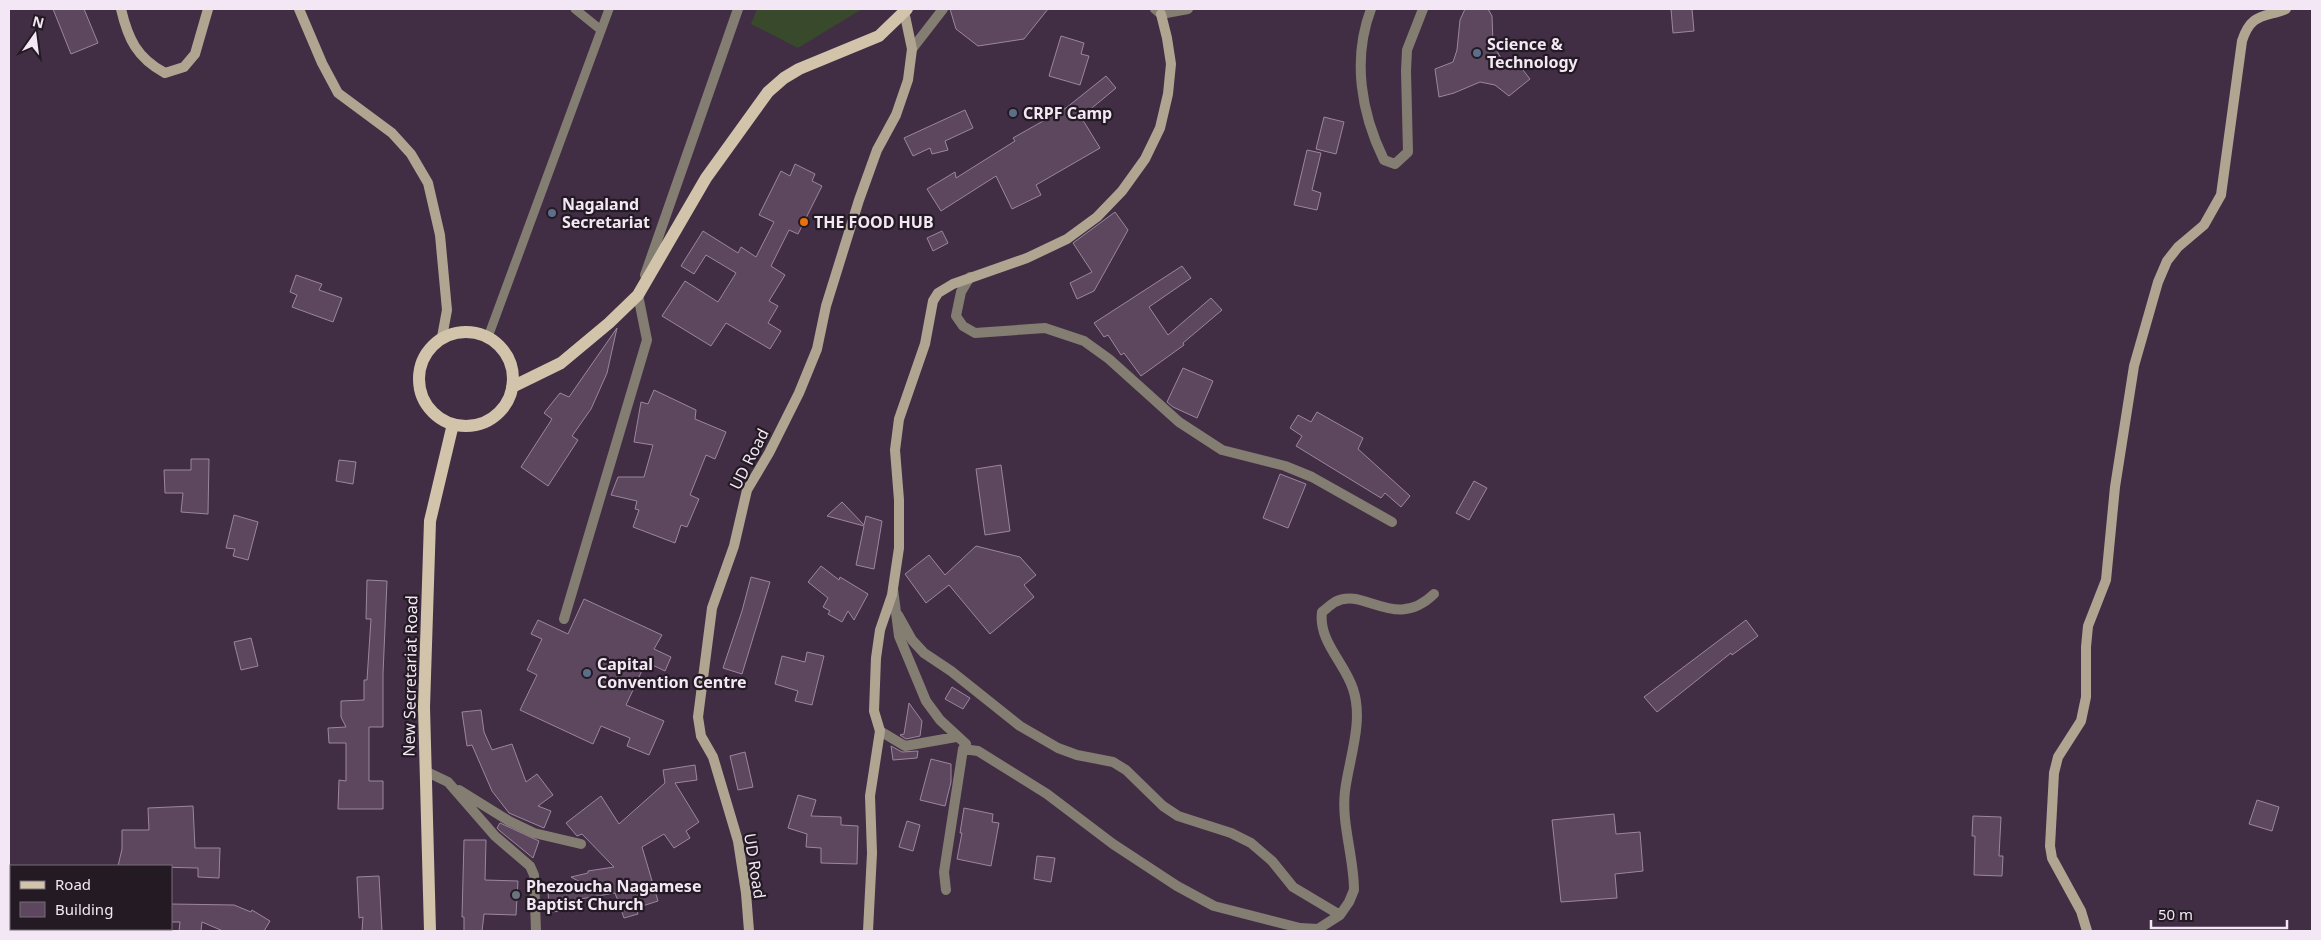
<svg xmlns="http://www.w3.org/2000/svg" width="2321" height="940" font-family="'Noto Sans',sans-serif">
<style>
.green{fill:#38492c}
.building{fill:#5c475f;stroke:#9c869f}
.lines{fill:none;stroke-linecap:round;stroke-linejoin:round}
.lane{stroke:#847d71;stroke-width:9}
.street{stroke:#847d71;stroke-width:10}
.secondary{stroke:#b0a591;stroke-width:10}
.primary{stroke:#d1c4aa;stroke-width:12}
.service-dot{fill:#5c6f8a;stroke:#231a24;stroke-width:2}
.food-dot{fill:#e8710a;stroke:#231a24;stroke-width:2}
.worship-dot{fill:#6b7280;stroke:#231a24;stroke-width:2}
.labels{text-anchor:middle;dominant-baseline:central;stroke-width:4.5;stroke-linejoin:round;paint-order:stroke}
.poi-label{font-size:16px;font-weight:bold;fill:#f4e7f5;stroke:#231a24;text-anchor:start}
.street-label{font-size:16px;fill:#f4e7f5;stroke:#231a24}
</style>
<rect width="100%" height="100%" fill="#412e44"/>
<!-- green -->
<path class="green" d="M 757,9 L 862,9 L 798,48 L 751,24 Z"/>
<!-- building -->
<path class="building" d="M 53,9 L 84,9 L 98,43 L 71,54 Z
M 950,9 L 1048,9 L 1024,39 L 978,46 L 956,29 Z
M 1465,9 L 1488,9 L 1492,16 L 1493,43 L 1499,55 L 1503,60 L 1519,65 L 1530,79 L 1509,96 L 1495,85 L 1480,82 L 1454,93 L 1439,97 L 1435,69 L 1453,62 L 1457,50 L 1460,20 Z
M 1671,9 L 1692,9 L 1694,31 L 1673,33 Z
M 1061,36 L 1084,43 L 1081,54 L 1089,56 L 1080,85 L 1049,76 Z
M 1106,76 L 1116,88 L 1081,117 L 1100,148 L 1036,185 L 1041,195 L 1012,209 L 996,176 L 941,211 L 927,189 L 955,172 L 956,178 L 1015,141 L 1013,138 L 1066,108 Z
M 965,110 L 973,128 L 945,141 L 948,150 L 932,154 L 930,148 L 913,156 L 904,138 Z
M 1324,117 L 1344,122 L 1336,154 L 1316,149 Z
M 1307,150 L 1321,153 L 1312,190 L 1321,193 L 1317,210 L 1294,205 Z
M 795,164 L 815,174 L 812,181 L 822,186 L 798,234 L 789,230 L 771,266 L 785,275 L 769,301 L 778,306 L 768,323 L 781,331 L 770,349 L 726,323 L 711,346 L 662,316 L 685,281 L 718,302 L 736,273 L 706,255 L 694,274 L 681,266 L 703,231 L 738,253 L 741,247 L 756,257 L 774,222 L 759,215 L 781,171 L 790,176 Z
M 1115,212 L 1128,230 L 1094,291 L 1077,299 L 1070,283 L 1092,272 L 1073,243 Z
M 942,231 L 948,243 L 933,251 L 927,238 Z
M 1182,266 L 1191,278 L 1149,307 L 1168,335 L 1211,298 L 1222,310 L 1183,343 L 1184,345 L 1141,376 L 1124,353 L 1121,355 L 1108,335 L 1104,337 L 1094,323 Z
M 296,275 L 322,284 L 319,290 L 342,298 L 333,322 L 292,307 L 297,295 L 290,292 Z
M 617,328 L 607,373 L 591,409 L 572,436 L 578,440 L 548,486 L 521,467 L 552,419 L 544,413 L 560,393 L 569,397 Z
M 1183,368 L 1213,381 L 1197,418 L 1173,407 L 1167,402 Z
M 654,390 L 696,410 L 695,419 L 726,432 L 715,459 L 706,455 L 690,495 L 699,499 L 687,527 L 681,525 L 675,543 L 633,527 L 639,510 L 635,509 L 637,501 L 611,495 L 618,477 L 644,477 L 653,445 L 634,442 L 641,402 L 648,404 Z
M 1317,412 L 1363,438 L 1358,449 L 1410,496 L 1401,507 L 1385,493 L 1381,498 L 1296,446 L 1302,436 L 1290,428 L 1298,415 L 1311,422 Z
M 191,459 L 209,459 L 208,514 L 181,512 L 183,493 L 165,493 L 164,470 L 191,470 Z
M 339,460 L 356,462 L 353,484 L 336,481 Z
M 1001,465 L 1010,531 L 985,535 L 976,469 Z
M 1280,474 L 1306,484 L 1288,528 L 1263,518 Z
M 1474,481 L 1487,488 L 1469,520 L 1456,513 Z
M 842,502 L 864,525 L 866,516 L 882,521 L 874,569 L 856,565 L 864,526 L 827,516 Z
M 234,515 L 258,522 L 248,560 L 233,556 L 235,549 L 226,548 Z
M 976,546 L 1020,557 L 1036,575 L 1024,585 L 1034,597 L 990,634 L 949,585 L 926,603 L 905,574 L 929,555 L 945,575 Z
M 821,566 L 839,580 L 840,577 L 868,594 L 854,620 L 848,611 L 842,622 L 828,614 L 830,611 L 823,607 L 828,598 L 808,582 Z
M 751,577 L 770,582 L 742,674 L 723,668 L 742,611 Z
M 367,580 L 387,581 L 383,674 L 383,727 L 369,727 L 369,781 L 383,781 L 383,809 L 338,809 L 339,780 L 346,781 L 346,743 L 329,743 L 328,728 L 346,727 L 341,717 L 341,701 L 364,700 L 364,680 L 367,680 L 371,619 L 366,619 Z
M 584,599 L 662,635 L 654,649 L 671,657 L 665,671 L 646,662 L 626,705 L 664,721 L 649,755 L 627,746 L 630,738 L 601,726 L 593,744 L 520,710 L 537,675 L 527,670 L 542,639 L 531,634 L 538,620 L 568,634 Z
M 1746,620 L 1758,636 L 1732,655 L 1731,653 L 1657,712 L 1644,697 Z
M 251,638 L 258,666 L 241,670 L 234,642 Z
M 807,652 L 824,656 L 812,705 L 795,701 L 798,691 L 775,684 L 782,656 L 805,662 Z
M 952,687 L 970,698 L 963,709 L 945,699 Z
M 909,703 L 922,721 L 920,736 L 906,739 L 900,735 L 904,734 Z
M 481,710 L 484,732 L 492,750 L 512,744 L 526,782 L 537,774 L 553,795 L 538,806 L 551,811 L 544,828 L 509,813 L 492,791 L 472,745 L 467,746 L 462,712 Z
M 891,746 L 902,752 L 918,751 L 917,758 L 893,760 Z
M 745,752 L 753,787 L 738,790 L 730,756 Z
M 931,759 L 951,764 L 951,782 L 945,806 L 920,800 Z
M 695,765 L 697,780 L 675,783 L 699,822 L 686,831 L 690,838 L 674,848 L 664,834 L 642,847 L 658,901 L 636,908 L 638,914 L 624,918 L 615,893 L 563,902 L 564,911 L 549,912 L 548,888 L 553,888 L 552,882 L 582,883 L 571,877 L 588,873 L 588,871 L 614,867 L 582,834 L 577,836 L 566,823 L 601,796 L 619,824 L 665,783 L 663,770 Z
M 798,795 L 816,800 L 811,816 L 841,817 L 841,825 L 858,826 L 857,864 L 821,863 L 821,848 L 806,847 L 807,834 L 788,828 Z
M 2257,800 L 2279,807 L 2272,831 L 2249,824 Z
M 193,806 L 195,848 L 220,848 L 219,878 L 198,877 L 198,868 L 118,866 L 122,849 L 122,830 L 149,830 L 148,808 Z
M 964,808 L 993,814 L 992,822 L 999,823 L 991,866 L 957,859 L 962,833 L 960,833 Z
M 1614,814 L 1616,834 L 1640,832 L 1643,871 L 1615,874 L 1617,898 L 1561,902 L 1552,820 Z
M 1973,816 L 2001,817 L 1999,856 L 2003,856 L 2002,876 L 1974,875 L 1975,836 L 1972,836 Z
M 907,821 L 920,825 L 913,851 L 899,847 Z
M 500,823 L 539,841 L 533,858 L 500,831 L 497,828 Z
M 464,840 L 486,840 L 485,880 L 518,881 L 516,915 L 484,914 L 482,931 L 464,931 L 464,917 L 462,917 Z
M 1037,856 L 1055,858 L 1051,882 L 1034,879 Z
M 379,876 L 382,931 L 362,931 L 363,917 L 359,918 L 357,877 Z
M 171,904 L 234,905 L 251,912 L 252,910 L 270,921 L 264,931 L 223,931 L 202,922 L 201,931 L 179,931 L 180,922 L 171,922 Z"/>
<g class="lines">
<!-- lane -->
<path class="lane" d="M 575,9 L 601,30
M 488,337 L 609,9"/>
<!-- street -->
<path class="street" d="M 1155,9 L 1161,14 L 1188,9
M 1371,9 C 1352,59 1361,113 1384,160 L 1395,164 L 1408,152 L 1406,71 L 1407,50 L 1423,9
M 912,49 L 943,9
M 645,275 L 738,9
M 970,277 L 961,292 L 956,316 L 963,326 L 975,333 L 1045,328 L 1084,341 L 1109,359 L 1179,422 L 1222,450 L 1285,466 L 1312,477 L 1392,522
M 893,589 L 899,636 L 926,701 L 940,720 L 966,744 L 963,749 L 978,751 L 1047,794 L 1113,844 L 1177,886 L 1214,906 L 1300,928 L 1318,929 L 1340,915 L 1349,902 L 1354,890 C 1354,857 1341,823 1345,791 C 1349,759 1364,721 1353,689 C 1345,663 1318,641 1322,612 C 1326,609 1330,605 1335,602 C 1364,586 1395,632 1434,594
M 898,615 L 912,640 L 924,653 L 951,671 L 1020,726 L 1058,748 L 1077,755 L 1113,762 L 1126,770 L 1163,806 L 1178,816 L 1231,833 L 1251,843 L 1272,861 L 1293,887 L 1340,915
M 564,619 L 647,340 L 638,295 L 640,291
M 880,731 L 905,746 L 956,737
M 425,771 L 448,782 L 495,836 L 530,866 L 534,875 L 536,931
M 459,790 L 509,821 L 534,833 L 581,844
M 946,890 L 944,872 L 963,749"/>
<!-- secondary -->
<path class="secondary" d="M 121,9 C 128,39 137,58 165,73 L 184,67 L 195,54 L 208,9
M 299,9 L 322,63 L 338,93 L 392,133 L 411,154 L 428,183 L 440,235 L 447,310 L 442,337
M 749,931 L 746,893 L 738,841 L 713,757 L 701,736 L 698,717 L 712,608 L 734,546 L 747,490 L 769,453 L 799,393 L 817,349 L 826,306 L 859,200 L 877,150 L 896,115 L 908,80 L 912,49 L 904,11
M 868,931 L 872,853 L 870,796 L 880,731 L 874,711 L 876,658 L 880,630 L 892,595 L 899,548 L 899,500 L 895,450 L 899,419 L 925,344 L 933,301 L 938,293 L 953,284 L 1027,258 L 1067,239 L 1097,217 L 1122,191 L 1145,159 L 1160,128 L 1168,94 L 1171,64 L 1167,38 L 1161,14
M 2087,931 L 2081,911 L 2052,858 L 2050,846 L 2054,773 L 2058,757 L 2081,721 L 2086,697 L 2086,647 L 2088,626 L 2106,580 L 2115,487 L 2134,366 L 2158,282 L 2167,261 L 2178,247 L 2204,225 L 2221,195 L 2242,41 C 2251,13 2263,18 2286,9"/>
<!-- primary -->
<path class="primary" d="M419 379a47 47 0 1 1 94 0a47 47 0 1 1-94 0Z
M 512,387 L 561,363 L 609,323 L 638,295 L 706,178 L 768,92 L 784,78 L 799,69 L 879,36 L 907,9
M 430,931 L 424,707 L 430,521 L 453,424"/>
</g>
<!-- markers -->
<g class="service-dot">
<circle cx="1477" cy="53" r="5"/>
<circle cx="1013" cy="113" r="5"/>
<circle cx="552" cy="213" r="5"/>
<circle cx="587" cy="673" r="5"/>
</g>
<circle class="food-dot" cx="804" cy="222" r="5"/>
<circle class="worship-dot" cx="516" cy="895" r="5"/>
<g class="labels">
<!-- poi labels -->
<g class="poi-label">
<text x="1487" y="44">Science &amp;<tspan x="1487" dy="18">Technology</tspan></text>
<text x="1023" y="113">CRPF Camp</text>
<text x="562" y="204">Nagaland<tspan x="562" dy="18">Secretariat</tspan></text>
<text x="814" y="222">THE FOOD HUB</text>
<text x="597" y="664">Capital<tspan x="597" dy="18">Convention Centre</tspan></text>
<text x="526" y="886">Phezoucha Nagamese<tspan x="526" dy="18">Baptist Church</tspan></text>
</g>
<!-- street labels -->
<g class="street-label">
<text transform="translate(749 459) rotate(-63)">UD Road</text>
<text transform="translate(410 676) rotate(-89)">New Secretariat Road</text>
<text transform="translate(755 866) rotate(81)">UD Road</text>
</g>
</g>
<!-- border -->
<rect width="2321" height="940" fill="none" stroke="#f4e7f5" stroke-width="20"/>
<!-- legend -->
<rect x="10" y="865" width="162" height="65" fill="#231a24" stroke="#776c78"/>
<rect x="20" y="881" width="25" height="8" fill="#d1c4aa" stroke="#776c78"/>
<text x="55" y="890" font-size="15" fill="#f4e7f5">Road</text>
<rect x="20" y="902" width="25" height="15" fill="#5c475f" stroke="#776c78"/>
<text x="55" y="915" font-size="15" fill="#f4e7f5">Building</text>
<!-- north arrow -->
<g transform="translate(35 35) rotate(14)" stroke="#231a24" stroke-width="4" paint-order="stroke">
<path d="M0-4L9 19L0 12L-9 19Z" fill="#f4e7f5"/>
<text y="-8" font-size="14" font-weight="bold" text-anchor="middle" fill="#f4e7f5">N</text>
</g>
<!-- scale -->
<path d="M2151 920v8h136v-8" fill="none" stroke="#f4e7f5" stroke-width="2.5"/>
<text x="2158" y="920" font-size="15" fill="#f4e7f5" stroke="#231a24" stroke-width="4" paint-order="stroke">50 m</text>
</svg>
